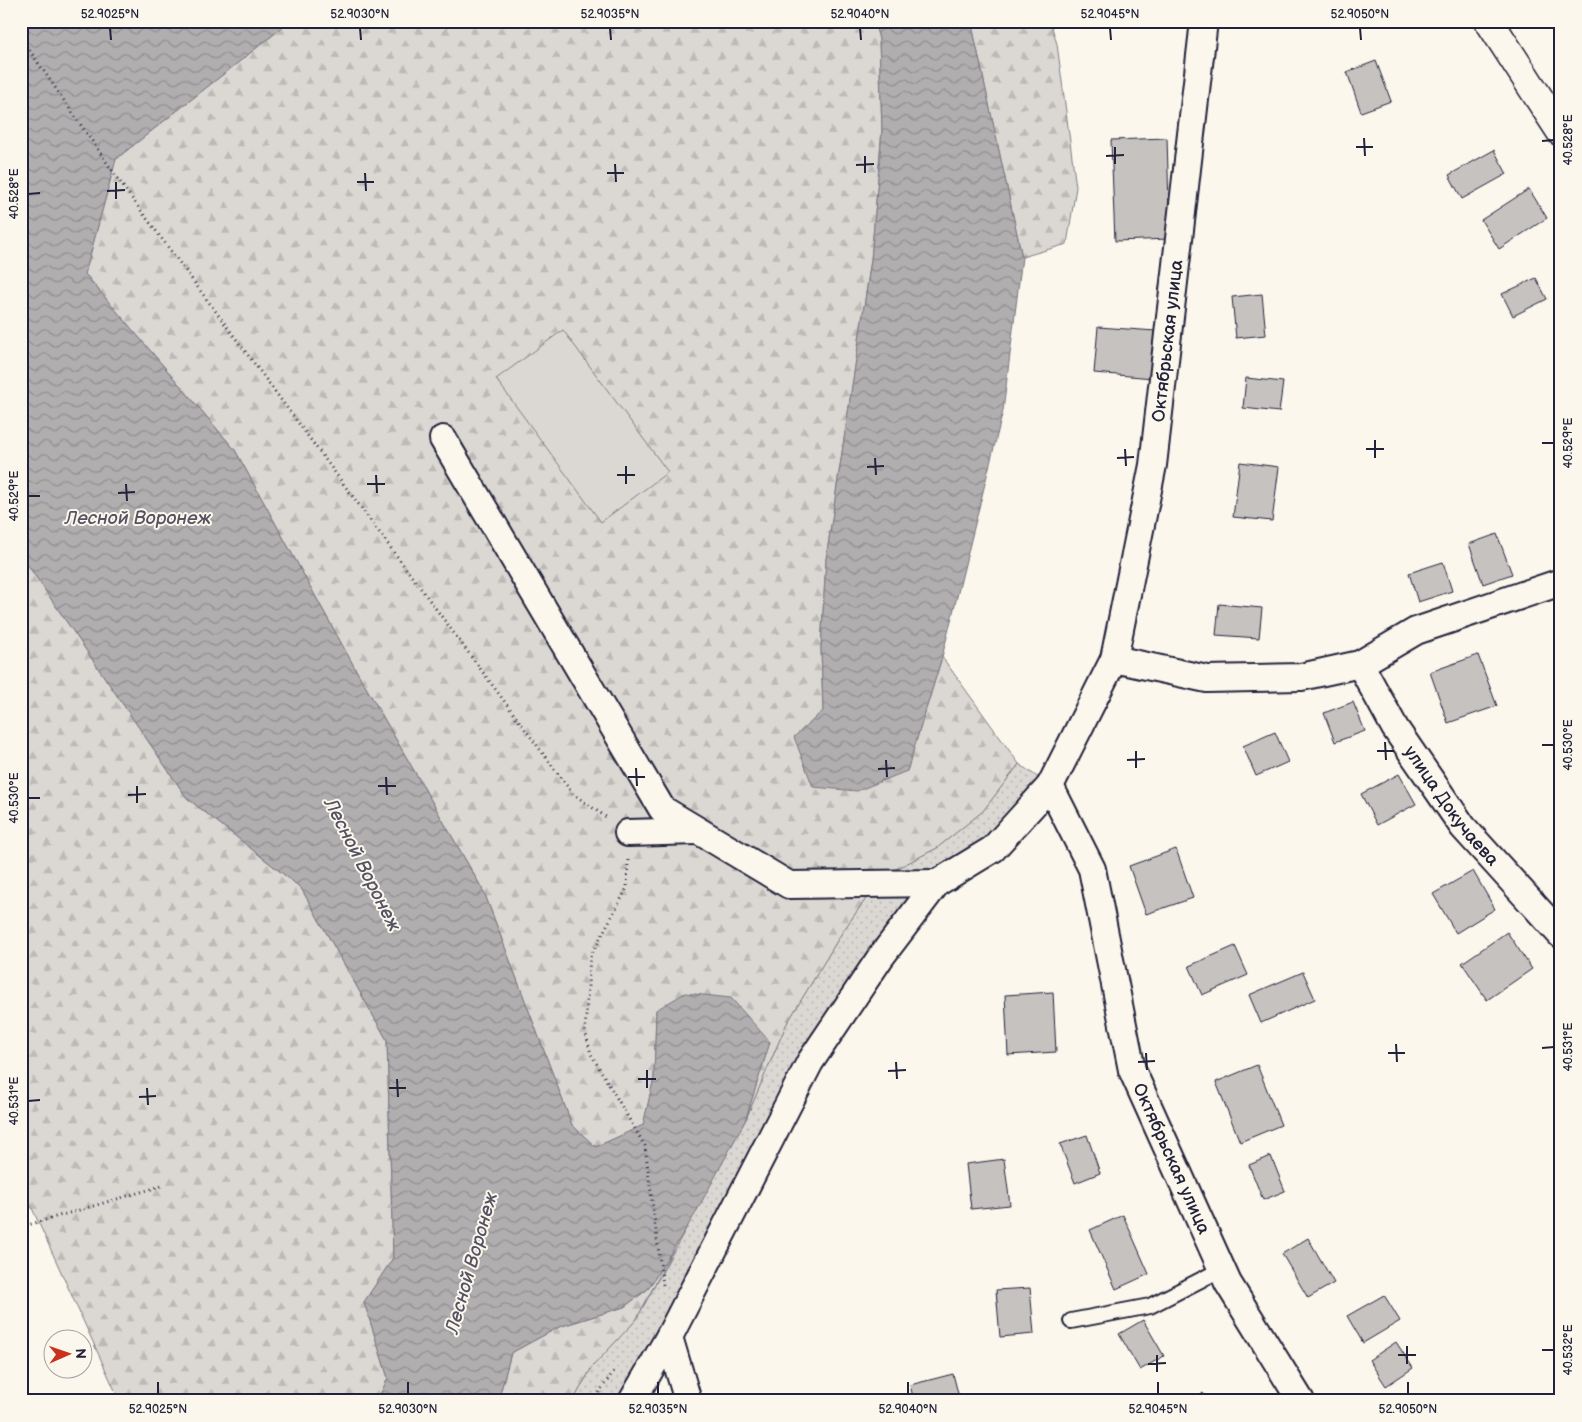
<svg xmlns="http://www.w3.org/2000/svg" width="1582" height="1422" font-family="'Balsamiq Sans',sans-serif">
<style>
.grass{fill:url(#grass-dots);stroke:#7e7d87}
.forest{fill:url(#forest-firs);stroke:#7e7d87}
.park{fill:#dbd8d3;stroke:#7e7d87}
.water{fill:url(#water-waves);stroke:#787681}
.building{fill:#c6c2c0;stroke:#22223b}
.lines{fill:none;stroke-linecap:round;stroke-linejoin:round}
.lane-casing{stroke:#22223b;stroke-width:18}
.street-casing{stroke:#22223b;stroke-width:30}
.secondary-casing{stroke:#22223b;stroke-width:31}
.path{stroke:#22223b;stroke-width:3;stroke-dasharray:1 4;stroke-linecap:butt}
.lane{stroke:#fbf7ec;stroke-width:14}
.street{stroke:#fbf7ec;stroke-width:26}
.secondary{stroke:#fbf7ec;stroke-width:28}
.ticks{fill:none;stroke:#22223b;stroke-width:2}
.labels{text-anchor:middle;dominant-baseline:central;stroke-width:4;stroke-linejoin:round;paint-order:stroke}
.street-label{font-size:18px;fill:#22223b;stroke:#fbf7ec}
.water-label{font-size:19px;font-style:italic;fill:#545364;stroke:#fbf7ec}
.neatline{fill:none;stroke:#22223b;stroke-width:2}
.ticks-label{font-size:12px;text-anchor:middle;fill:#22223b}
</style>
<defs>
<pattern id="grass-dots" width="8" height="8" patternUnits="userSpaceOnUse" patternTransform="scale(1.25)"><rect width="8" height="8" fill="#dbd8d3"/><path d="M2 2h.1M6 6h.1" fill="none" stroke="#bcb9b6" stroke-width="1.8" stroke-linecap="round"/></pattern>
<pattern id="forest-firs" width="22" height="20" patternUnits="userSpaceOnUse" patternTransform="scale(1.25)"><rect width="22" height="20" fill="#dbd8d3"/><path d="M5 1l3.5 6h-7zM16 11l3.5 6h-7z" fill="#bcb9b6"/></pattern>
<pattern id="water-waves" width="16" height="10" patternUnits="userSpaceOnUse" patternTransform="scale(1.25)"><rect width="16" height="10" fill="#b1aeb0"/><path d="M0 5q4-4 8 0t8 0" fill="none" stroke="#908d90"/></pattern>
</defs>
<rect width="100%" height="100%" fill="#fbf7ec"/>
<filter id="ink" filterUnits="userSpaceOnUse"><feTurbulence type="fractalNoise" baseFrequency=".02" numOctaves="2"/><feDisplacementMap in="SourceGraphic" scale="10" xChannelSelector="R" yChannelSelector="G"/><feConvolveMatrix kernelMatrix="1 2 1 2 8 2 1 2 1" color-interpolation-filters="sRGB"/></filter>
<g filter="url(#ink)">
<!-- grass -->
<path class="grass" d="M 1019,764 L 1050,786 L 937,883 L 880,958 L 632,1401 L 573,1401 L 592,1367 L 636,1320 L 745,1121 L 786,1025 L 843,931 L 882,876 L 937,848 L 983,811 Z"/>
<!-- forest -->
<path class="forest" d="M 288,21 L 874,21 L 879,39 L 882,130 L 871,260 L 826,559 L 821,648 L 823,711 L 907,771 L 942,657 L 1019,764 L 983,811 L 937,848 L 882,876 L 843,931 L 786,1025 L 745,1121 L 770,1042 L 656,1010 L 654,1078 L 643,1126 L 595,1147 L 572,1125 L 484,892 L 356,670 L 235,450 L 85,274 L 116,159 L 278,31 Z
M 971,21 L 1050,21 L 1057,44 L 1076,187 L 1067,244 L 1022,257 Z
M 21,555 L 187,798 L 301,888 L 387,1040 L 393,1258 L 364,1302 L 388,1378 L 377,1401 L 117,1401 L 118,1397 L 21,1184 Z
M 673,1250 L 636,1320 L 592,1367 L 573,1401 L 498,1401 L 511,1353 L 559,1327 L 624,1307 L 648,1289 Z"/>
<!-- park -->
<path class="park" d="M 563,330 L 668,472 L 601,522 L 496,379 Z"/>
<!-- water -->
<path class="water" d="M 21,21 L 288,21 L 278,31 L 116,159 L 85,274 L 235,450 L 356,670 L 484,892 L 572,1125 L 596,1147 L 643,1125 L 654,1078 L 656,1010 L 685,993 L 731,998 L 770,1042 L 745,1121 L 694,1216 L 648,1289 L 624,1307 L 559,1327 L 511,1353 L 498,1401 L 377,1401 L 388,1378 L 364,1302 L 393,1258 L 387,1040 L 301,888 L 187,798 L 21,555 Z
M 874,21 L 971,21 L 1022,257 L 1003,411 L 942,657 L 907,771 L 857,791 L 813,787 L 794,737 L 823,711 L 821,648 L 826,559 L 871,260 L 882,130 L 879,39 Z"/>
<!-- building -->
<path class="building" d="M 1376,61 L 1391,101 L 1361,112 L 1347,72 Z
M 1167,138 L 1170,239 L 1115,241 L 1111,140 Z
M 1494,150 L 1507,174 L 1462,199 L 1449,175 Z
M 1529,189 L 1547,218 L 1499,249 L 1481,220 Z
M 1536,278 L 1547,299 L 1513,316 L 1502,294 Z
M 1262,294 L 1266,335 L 1236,338 L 1232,297 Z
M 1098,327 L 1156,331 L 1153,378 L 1094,373 Z
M 1246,378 L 1283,382 L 1279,412 L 1243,408 Z
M 1240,462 L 1279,467 L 1272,521 L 1233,517 Z
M 1497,534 L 1512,574 L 1483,584 L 1469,544 Z
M 1443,562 L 1452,591 L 1418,602 L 1409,573 Z
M 1219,604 L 1262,608 L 1259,638 L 1216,635 Z
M 1478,655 L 1497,706 L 1448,723 L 1430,672 Z
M 1353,702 L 1365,731 L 1335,742 L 1324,713 Z
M 1275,732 L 1288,762 L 1256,776 L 1243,746 Z
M 1399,774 L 1416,804 L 1377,825 L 1361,794 Z
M 1176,849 L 1193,898 L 1146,914 L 1129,866 Z
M 1473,871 L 1495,909 L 1456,933 L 1433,894 Z
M 1507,932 L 1532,969 L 1487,1000 L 1462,963 Z
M 1235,946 L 1248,975 L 1202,995 L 1189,966 Z
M 1303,972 L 1315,999 L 1261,1023 L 1249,995 Z
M 1053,992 L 1056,1052 L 1008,1055 L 1005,995 Z
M 1257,1065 L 1281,1125 L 1240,1142 L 1216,1082 Z
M 1087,1135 L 1100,1173 L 1075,1183 L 1060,1144 Z
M 1271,1156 L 1285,1191 L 1263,1200 L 1249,1165 Z
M 1004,1159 L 1010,1205 L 971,1209 L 966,1164 Z
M 1123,1215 L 1149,1274 L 1116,1289 L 1090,1230 Z
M 1308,1238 L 1334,1283 L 1308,1298 L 1282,1254 Z
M 1030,1288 L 1034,1334 L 1000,1337 L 996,1290 Z
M 1384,1295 L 1400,1321 L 1363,1343 L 1347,1316 Z
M 1143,1320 L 1164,1356 L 1140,1370 L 1119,1334 Z
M 1396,1342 L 1413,1368 L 1386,1386 L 1369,1360 Z
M 953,1374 L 960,1401 L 914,1401 L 910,1385 Z
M 1203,1393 L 1209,1401 L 1192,1401 Z"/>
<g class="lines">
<defs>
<path id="lane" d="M 1071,1321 L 1150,1306 L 1222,1269"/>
<g id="street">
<path d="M 443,439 L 662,809 L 789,885 L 937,883"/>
<path d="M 1114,659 L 1207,679 L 1301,677 L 1360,664 L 1416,631 L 1561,582"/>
<path id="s1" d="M 1360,664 L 1395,728 L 1463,827 L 1561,935"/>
<path id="s2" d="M 1050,786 L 1092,869 L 1132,1070 L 1228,1283 L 1301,1401"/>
<path d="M 628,833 L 698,831"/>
<path d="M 669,1337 L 688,1401"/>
<path id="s3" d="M 632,1401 L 669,1337 L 810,1062 L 880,958 L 937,883 L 993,849 L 1050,786 L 1114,659 L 1153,465 L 1204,21"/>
</g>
<path id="secondary" d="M 1489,21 L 1561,132"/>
</defs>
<!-- lane casing -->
<use href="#lane" class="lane-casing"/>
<!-- street casing -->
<use href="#street" class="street-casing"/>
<!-- secondary casing -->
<use href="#secondary" class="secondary-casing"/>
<!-- path -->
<path class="path" d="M 21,38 L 125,189 L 573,794 L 606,817
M 628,860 L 627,888 L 590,957 L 585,1030 L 591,1054 L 645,1146 L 663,1285
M 21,1227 L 165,1185
M 593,1401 L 614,1371"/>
<!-- lane -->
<use href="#lane" class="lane"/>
<!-- street -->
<use href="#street" class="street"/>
<!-- secondary -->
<use href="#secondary" class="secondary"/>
</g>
</g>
<!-- ticks -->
<path class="ticks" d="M 110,28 L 111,40M 360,28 L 361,40M 610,28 L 611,40M 860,28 L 861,40M 1110,28 L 1111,40M 1360,28 L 1361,40M 1364,138 L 1365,156M 1542,141 L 1554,140M 1115,147 L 1115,164M 1356,147 L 1373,147M 865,156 L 865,173M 1106,156 L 1124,155M 615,164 L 616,182M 856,165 L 874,164M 365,173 L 366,191M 607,173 L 624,173M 116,182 L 116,199M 357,182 L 374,182M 107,191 L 125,190M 28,194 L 40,193M 1375,440 L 1375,458M 1542,443 L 1554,443M 1125,449 L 1126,466M 1366,449 L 1384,449M 875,458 L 876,475M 1117,458 L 1134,457M 626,466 L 626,484M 867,467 L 884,466M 376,475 L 377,493M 617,475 L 635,475M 126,484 L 127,501M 367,484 L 385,484M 118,493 L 135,492M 28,496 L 40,496M 1385,742 L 1386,760M 1542,745 L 1554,745M 1136,751 L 1136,768M 1377,751 L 1394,751M 886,760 L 887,777M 1127,760 L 1145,759M 636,768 L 637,786M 878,769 L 895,768M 386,777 L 387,795M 628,777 L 645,777M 137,786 L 137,803M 378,786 L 396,786M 128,795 L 146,794M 28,798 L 40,798M 1396,1044 L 1397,1062M 1542,1048 L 1554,1047M 1146,1053 L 1147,1070M 1388,1053 L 1405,1053M 896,1062 L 897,1079M 1138,1062 L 1155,1061M 647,1070 L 647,1088M 888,1071 L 906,1070M 397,1079 L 398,1097M 638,1079 L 656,1079M 147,1088 L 148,1105M 389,1088 L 406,1088M 139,1097 L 156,1096M 28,1101 L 40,1100M 1407,1346 L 1407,1364M 1542,1350 L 1554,1350M 1157,1355 L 1157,1372M 1398,1355 L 1416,1355M 1148,1364 L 1166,1363M 158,1382 L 158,1394M 408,1382 L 408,1394M 658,1382 L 658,1394M 908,1382 L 908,1394M 1158,1382 L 1158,1394M 1408,1382 L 1408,1394"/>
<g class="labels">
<!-- street labels -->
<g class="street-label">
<text stroke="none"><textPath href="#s3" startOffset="1218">Октябрьская улица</textPath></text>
<text stroke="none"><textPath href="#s1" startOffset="169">улица Докучаева</textPath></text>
<text stroke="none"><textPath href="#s2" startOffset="395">Октябрьская улица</textPath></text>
</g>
<!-- water labels -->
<g class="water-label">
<text x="138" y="518">Лесной Воронеж</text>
<text transform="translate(362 865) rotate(63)">Лесной Воронеж</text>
<text transform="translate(472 1263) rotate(-74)">Лесной Воронеж</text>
</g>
</g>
<!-- margin -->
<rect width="1582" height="1422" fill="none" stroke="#fbf7ec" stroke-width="55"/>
<!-- north arrow -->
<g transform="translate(68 1354) rotate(88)"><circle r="24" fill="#fbf7ec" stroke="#a4a2a5"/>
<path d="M0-4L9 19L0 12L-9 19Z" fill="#c8321e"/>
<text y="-8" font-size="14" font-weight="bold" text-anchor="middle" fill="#22223b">N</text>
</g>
<rect x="28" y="28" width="1526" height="1366" class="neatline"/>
<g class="ticks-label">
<text x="110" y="18">52.9025°N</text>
<text x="360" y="18">52.9030°N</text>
<text x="610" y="18">52.9035°N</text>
<text x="860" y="18">52.9040°N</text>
<text x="1110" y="18">52.9045°N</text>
<text x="1360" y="18">52.9050°N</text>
<text transform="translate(1568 140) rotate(-90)" y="4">40.528°E</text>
<text transform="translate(14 194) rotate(-90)" y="4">40.528°E</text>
<text transform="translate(1568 443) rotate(-90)" y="4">40.529°E</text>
<text transform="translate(14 496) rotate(-90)" y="4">40.529°E</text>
<text transform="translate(1568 745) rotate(-90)" y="4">40.530°E</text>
<text transform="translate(14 798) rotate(-90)" y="4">40.530°E</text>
<text transform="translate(1568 1047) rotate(-90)" y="4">40.531°E</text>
<text transform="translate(14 1101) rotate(-90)" y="4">40.531°E</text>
<text transform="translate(1568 1350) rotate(-90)" y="4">40.532°E</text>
<text x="158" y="1413">52.9025°N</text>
<text x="408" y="1413">52.9030°N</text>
<text x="658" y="1413">52.9035°N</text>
<text x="908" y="1413">52.9040°N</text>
<text x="1158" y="1413">52.9045°N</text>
<text x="1408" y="1413">52.9050°N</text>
</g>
</svg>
